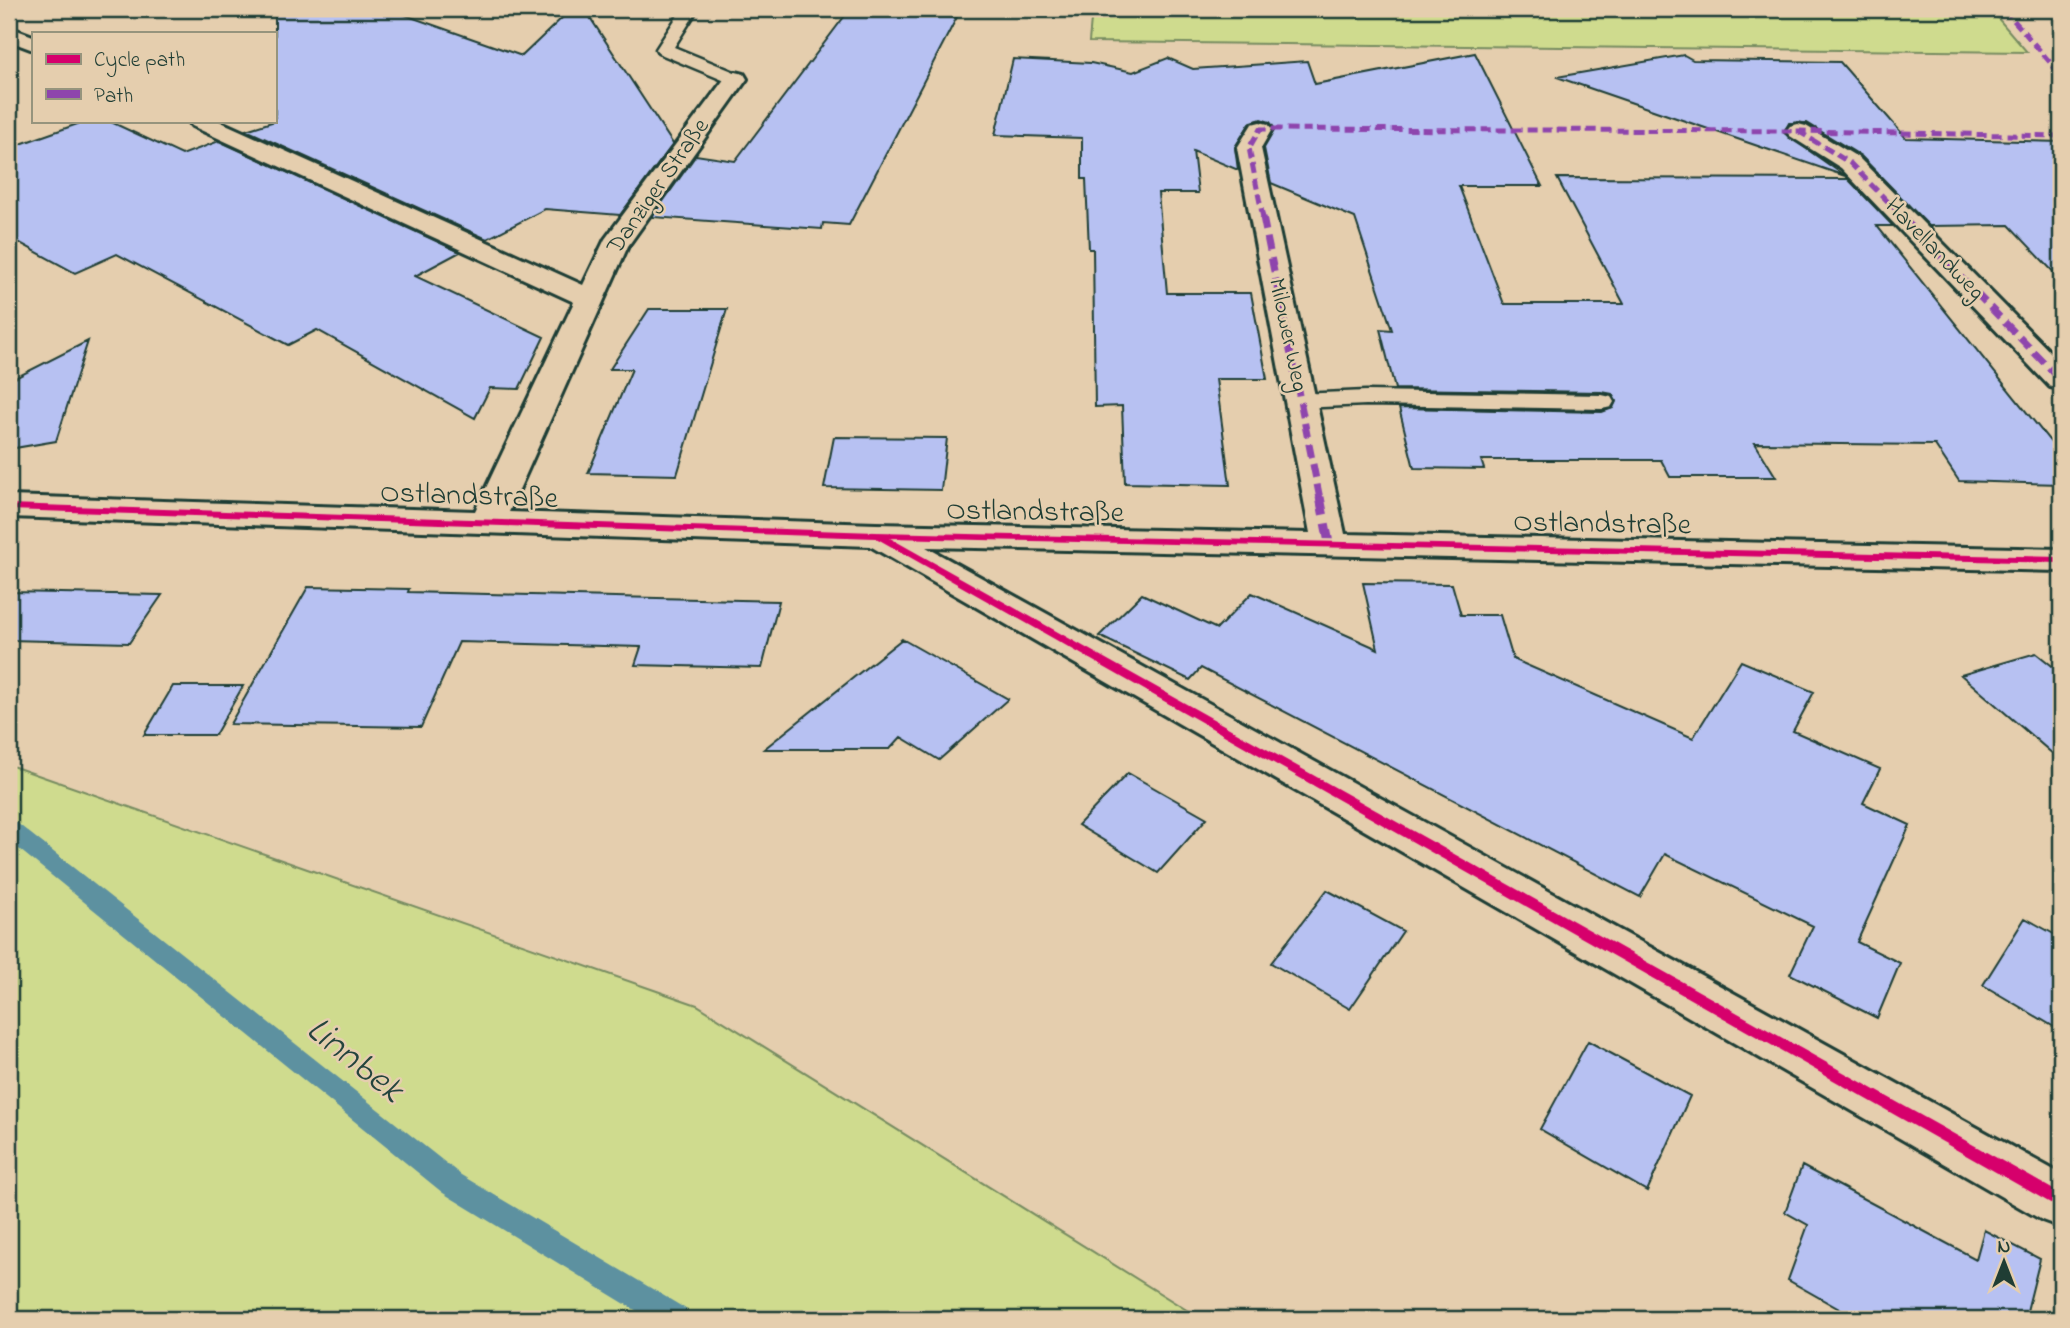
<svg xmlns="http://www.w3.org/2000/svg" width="2070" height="1328" font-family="'Indie Flower',sans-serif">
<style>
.green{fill:#cfdb8e;stroke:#778c61;stroke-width:2}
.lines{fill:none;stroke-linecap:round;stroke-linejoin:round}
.stream{fill:#5d91a0;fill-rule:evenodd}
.building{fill:#b7c1f2;stroke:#1f3d34;stroke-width:2}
.lane-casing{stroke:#1f3d34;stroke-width:5}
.street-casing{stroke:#1f3d34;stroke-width:6}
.lane{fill:#e5ceae;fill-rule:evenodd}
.street{fill:#e5ceae;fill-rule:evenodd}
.quiet-far2{stroke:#8e44ad;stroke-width:5;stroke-dasharray:10 5;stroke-linecap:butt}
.quiet-far1{stroke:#8e44ad;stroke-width:7;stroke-dasharray:14 7;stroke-linecap:butt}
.quiet{stroke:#8e44ad;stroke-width:9;stroke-dasharray:18 9;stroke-linecap:butt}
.cycleway-casing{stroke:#e5ceae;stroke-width:5}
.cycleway{fill:#d6006c;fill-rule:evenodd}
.labels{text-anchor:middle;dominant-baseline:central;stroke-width:5;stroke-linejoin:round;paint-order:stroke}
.far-street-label{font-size:24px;fill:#1f3d34;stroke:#e5ceae}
.street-label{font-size:30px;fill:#1f3d34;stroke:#e5ceae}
.near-water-label{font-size:38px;font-style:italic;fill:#24443d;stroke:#e5ceae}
</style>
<rect width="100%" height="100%" fill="#e5ceae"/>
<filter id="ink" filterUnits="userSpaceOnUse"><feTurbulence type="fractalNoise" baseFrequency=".0143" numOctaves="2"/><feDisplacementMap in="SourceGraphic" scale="14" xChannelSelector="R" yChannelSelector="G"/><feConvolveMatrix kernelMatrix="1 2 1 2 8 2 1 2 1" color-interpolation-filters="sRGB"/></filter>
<g filter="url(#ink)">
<!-- green -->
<path class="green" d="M 1092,9 L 1990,9 L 2027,52 L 1089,42 Z
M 9,765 L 697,1005 L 1201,1319 L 9,1319 Z"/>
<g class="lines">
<!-- stream -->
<path class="stream" d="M 9,821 L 17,823 L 461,1175 L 686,1309 L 690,1319 L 650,1319 L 443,1193 L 9,841 Z"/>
</g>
<!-- building -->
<path class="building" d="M 275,9 L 388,9 L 522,56 L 565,15 L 589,16 L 673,144 L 620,215 L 545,209 L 487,239 L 246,130 L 275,121 Z
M 847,13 L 957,17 L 849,225 L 823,223 L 822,229 L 652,217 L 696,155 L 735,161 Z
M 1475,53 L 1542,186 L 1459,186 L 1504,304 L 1624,304 L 1557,178 L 1848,179 L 1893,226 L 1877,226 L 2061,455 L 2061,484 L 1959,481 L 1935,445 L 1755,443 L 1776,477 L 1670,477 L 1661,460 L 1481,460 L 1484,469 L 1414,468 L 1399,408 L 1602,412 L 1613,408 L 1616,401 L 1612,394 L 1602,392 L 1395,389 L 1380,329 L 1392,330 L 1355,218 L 1271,183 L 1264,148 L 1275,129 L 1270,122 L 1261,119 L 1250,123 L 1235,147 L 1238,170 L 1193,151 L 1198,193 L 1158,193 L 1167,293 L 1251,293 L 1267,379 L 1216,379 L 1230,485 L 1125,483 L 1122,406 L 1095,407 L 1093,249 L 1089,249 L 1086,179 L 1082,179 L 1082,138 L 995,135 L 1013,59 L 1091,63 L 1133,72 L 1168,58 L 1193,69 L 1307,61 L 1315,84 Z
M 1684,55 L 1693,60 L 1840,62 L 1906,138 L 2061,142 L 2061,280 L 2009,225 L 1929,226 L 1861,156 L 1807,123 L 1789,123 L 1784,133 L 1845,176 L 1557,77 Z
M 86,121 L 109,121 L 182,155 L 219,141 L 460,252 L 415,276 L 544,337 L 519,389 L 490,388 L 475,418 L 317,330 L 288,345 L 117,254 L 75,273 L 9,237 L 9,148 Z
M 649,309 L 727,309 L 677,475 L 588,473 L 632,369 L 610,369 Z
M 88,341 L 56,441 L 9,449 L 9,381 Z
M 834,437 L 947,438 L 941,490 L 824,488 Z
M 1363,583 L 1452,584 L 1461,615 L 1500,615 L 1513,659 L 1693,738 L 1741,661 L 1814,692 L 1793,731 L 1880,769 L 1863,803 L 1910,825 L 1857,942 L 1900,963 L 1877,1018 L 1790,974 L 1813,926 L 1665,854 L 1640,897 L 1201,668 L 1190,680 L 1099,636 L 1142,594 L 1217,629 L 1252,593 L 1378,649 Z
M 308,587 L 409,589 L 408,592 L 779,601 L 762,668 L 635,665 L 641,647 L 459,642 L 421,727 L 230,724 Z
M 9,592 L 162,595 L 129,643 L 9,640 Z
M 902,639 L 1008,699 L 939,760 L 901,737 L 890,749 L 764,749 Z
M 2036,653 L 2061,673 L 2061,761 L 1961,675 Z
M 173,686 L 243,686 L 215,735 L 144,735 Z
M 1128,773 L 1207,818 L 1158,873 L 1078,825 Z
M 1327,890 L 1403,931 L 1350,1009 L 1271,963 Z
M 2025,918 L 2061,938 L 2061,1031 L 1983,985 Z
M 1588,1041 L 1690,1096 L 1647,1191 L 1540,1129 Z
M 1802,1166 L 1976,1259 L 1984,1230 L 2040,1259 L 2025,1319 L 1857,1319 L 1788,1280 L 1808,1225 L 1785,1212 Z"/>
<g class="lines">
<defs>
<path id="lane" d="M 682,9 L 698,9 L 674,47 L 742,75 L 745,79 L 742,83 L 730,83 L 658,53 L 656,49 Z
M 1366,391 L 1602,395 L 1611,397 L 1614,402 L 1611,407 L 1602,409 L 1366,405 L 1300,408 L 1291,406 L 1288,401 L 1291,396 L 1300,394 Z"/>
<path id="street" d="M 9,27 L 33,36 L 33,50 L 9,41 Z
M 736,72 L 744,74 L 747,79 L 628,246 L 509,512 L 876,524 L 1310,533 L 1237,148 L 1252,124 L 1260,122 L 1268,124 L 1272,129 L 1261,148 L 1345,534 L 2061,549 L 2061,571 L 926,547 L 2061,1174 L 2061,1227 L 2042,1220 L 870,546 L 9,517 L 9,496 L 475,511 L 574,302 L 192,126 L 188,121 L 219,121 L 583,285 L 605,239 L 728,74 Z
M 1798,124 L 1806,126 L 1859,158 L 2061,363 L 2061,389 L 2050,387 L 1841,168 L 1790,136 L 1786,131 L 1790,126 Z"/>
</defs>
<!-- lane casing -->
<use href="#lane" class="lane-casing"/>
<!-- street casing -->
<use href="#street" class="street-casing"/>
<!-- lane -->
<use href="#lane" class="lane"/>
<!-- street -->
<use href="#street" class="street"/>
<!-- quiet-far2 -->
<path class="quiet-far2" d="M 2004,9 L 2061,75
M 1798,131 L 1850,163 L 1904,218
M 1263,218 L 1249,148 L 1260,129 L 1798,131 L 2061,136"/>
<!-- quiet-far1 -->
<path class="quiet-far1" d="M 1263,217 L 1320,499
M 1902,217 L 2061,380"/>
<!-- quiet -->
<path class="quiet" d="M 1320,497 L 1329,543"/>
<defs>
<path id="cycleway" d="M 9,504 L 876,532 L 2061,557 L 2061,563 L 890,538 L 2061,1194 L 2061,1209 L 876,538 L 9,510 Z"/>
</defs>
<!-- cycleway casing -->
<use href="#cycleway" class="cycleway-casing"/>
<!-- cycleway -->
<use href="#cycleway" class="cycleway"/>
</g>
</g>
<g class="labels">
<!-- far-street labels -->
<g class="far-street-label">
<text transform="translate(659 187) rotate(-55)">Danziger Straße</text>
<text transform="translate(1934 250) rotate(46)">Havellandweg</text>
<text transform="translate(1287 335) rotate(78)">Milower Weg</text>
</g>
<!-- street labels -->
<g class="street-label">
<text transform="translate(469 497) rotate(2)">Ostlandstraße</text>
<text transform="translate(1035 513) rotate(1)">Ostlandstraße</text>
<text transform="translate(1602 525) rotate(1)">Ostlandstraße</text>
</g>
<!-- near-water labels -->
<g class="near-water-label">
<text transform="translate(354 1061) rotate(39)">Linnbek</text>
</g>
</g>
<!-- margin -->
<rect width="2070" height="1328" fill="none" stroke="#e5ceae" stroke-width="35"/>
<rect x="18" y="18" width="2035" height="1293" fill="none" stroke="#1f3d34" stroke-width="2.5" filter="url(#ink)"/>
<!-- legend -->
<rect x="32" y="32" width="245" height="91" fill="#e5ceae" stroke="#96947d" stroke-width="2"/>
<rect x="46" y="54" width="35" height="10" fill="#d6006c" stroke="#96947d" stroke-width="2"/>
<text x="94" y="66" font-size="21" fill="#1f3d34">Cycle path</text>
<rect x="46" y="89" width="35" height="10" fill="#8e44ad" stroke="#96947d" stroke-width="2"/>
<text x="94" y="102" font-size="21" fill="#1f3d34">Path</text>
<!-- north arrow -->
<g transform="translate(2004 1262)" stroke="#e5ceae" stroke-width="5" paint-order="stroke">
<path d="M0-5L12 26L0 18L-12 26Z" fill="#1f3d34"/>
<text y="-10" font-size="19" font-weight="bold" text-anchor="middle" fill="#1f3d34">N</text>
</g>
</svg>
